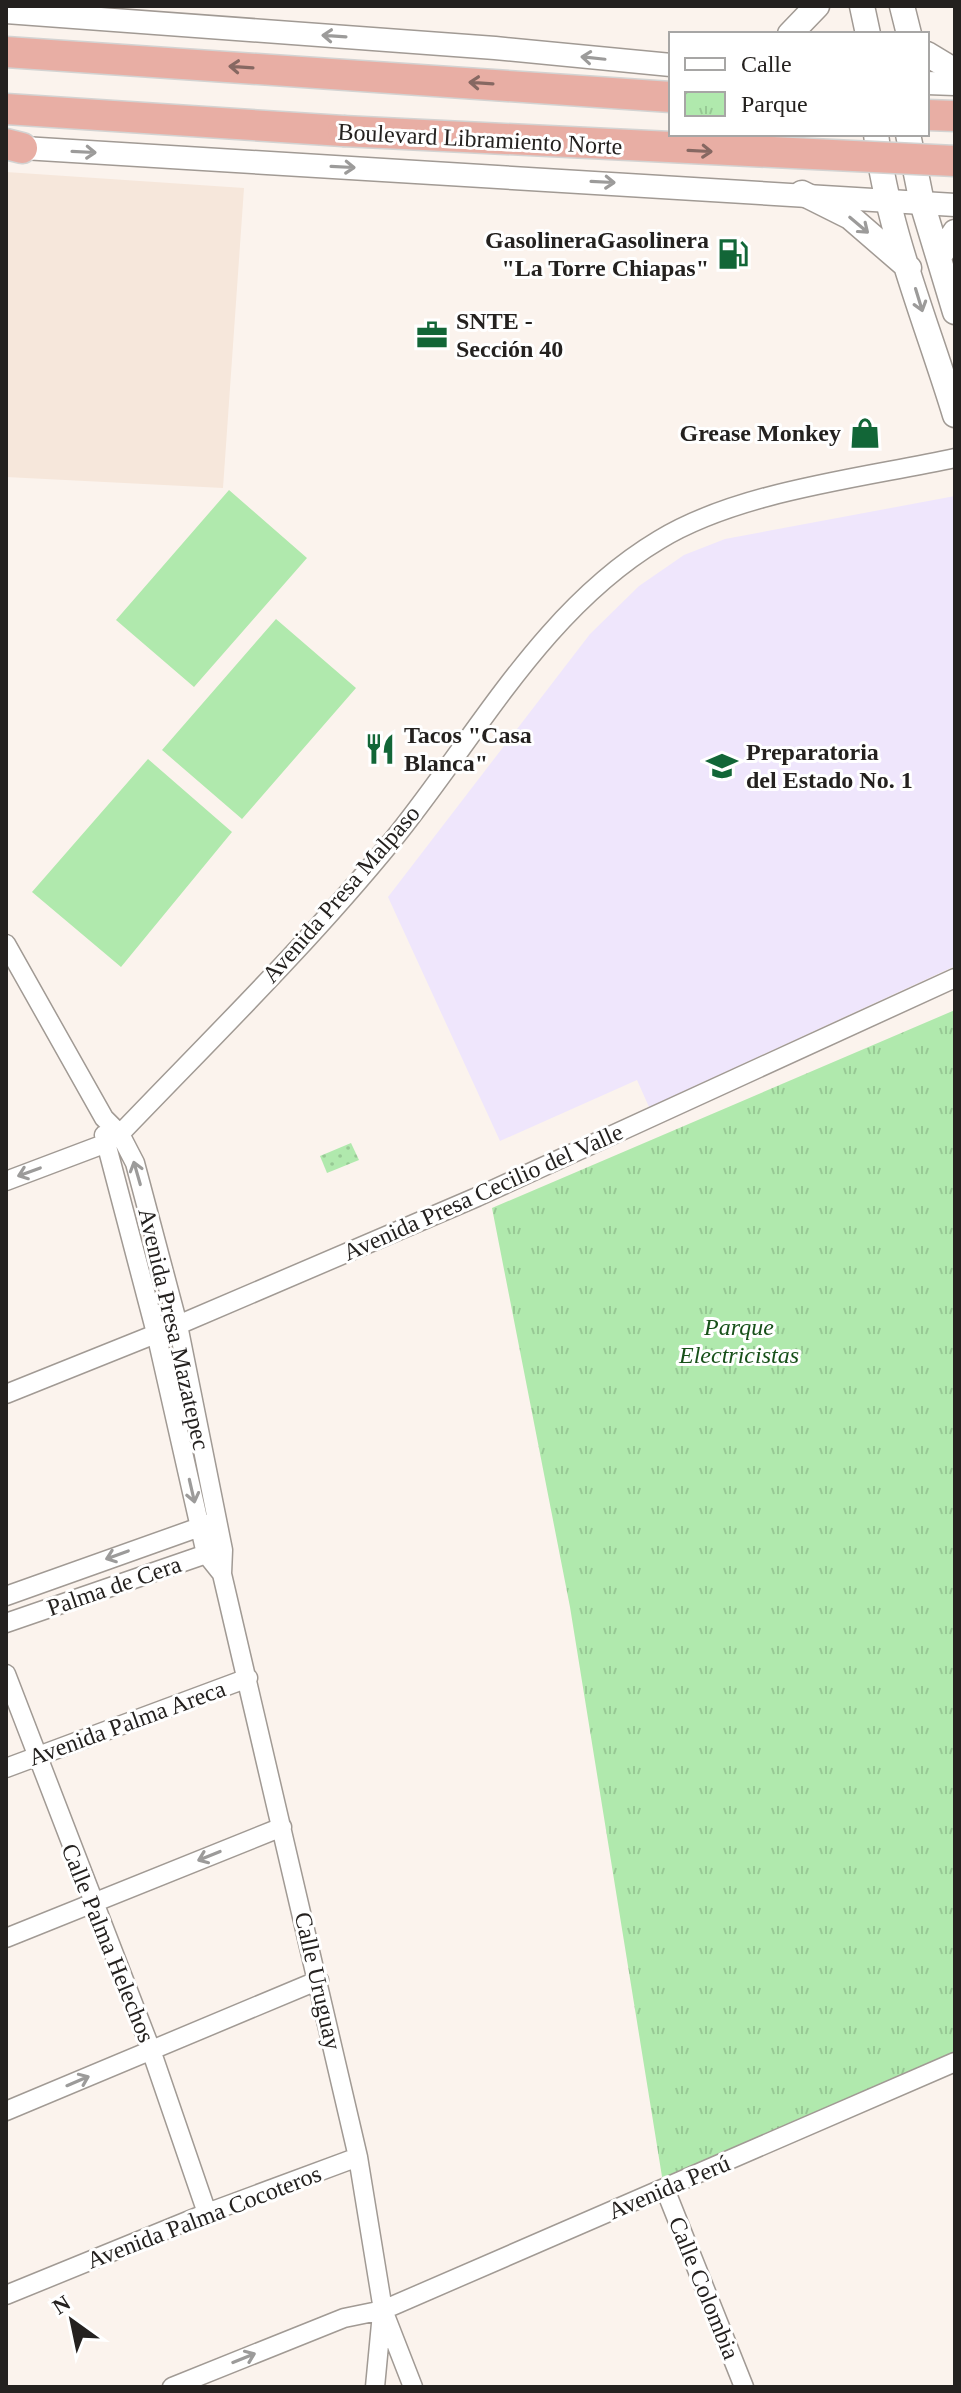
<svg xmlns="http://www.w3.org/2000/svg" width="961" height="2393" font-family="'Times New Roman',serif">
<style>
.built{fill:#f6e7db}
.education{fill:#efe6fc}
.grass{fill:url(#grass-dots)}
.park{fill:url(#park-tufts)}
.pitch{fill:#b0e9ad}
.lines{fill:none;stroke-linecap:round;stroke-linejoin:round}
.minor-casing{stroke:#a19a94;stroke-width:21}
.tertiary-casing{stroke:#a19a94;stroke-width:25}
.secondary-casing{stroke:#a19a94;stroke-width:27}
.trunk-casing{stroke:#d3d3d2;stroke-width:33}
.minor{stroke:#fff;stroke-width:18}
.tertiary{stroke:#fff;stroke-width:22}
.secondary{stroke:#fff;stroke-width:24}
.trunk{stroke:#e8aea4;stroke-width:30}
.trunk-bridge-casing{stroke:#d3d3d2;stroke-width:33;stroke-linecap:butt}
.trunk-bridge{stroke:#e8aea4;stroke-width:30}
.oneway{stroke:#9c9b9a}
.oneway2{stroke:#866862}
.labels{text-anchor:middle;dominant-baseline:central;stroke-width:6;stroke-linejoin:round;paint-order:stroke}
.street-label{font-size:24px;fill:#24211f;stroke:#fff}
.poi-label{font-size:24px;font-weight:bold;fill:#24211f;stroke:#fff;text-anchor:start}
.park-label{font-size:24px;font-style:italic;fill:#175019;stroke:#fff}
</style>
<defs>
<pattern id="grass-dots" width="8" height="8" patternUnits="userSpaceOnUse" patternTransform="scale(2)"><rect width="8" height="8" fill="#b0e9ad"/><path d="M2 2h.1M6 6h.1" fill="none" stroke="#97c894" stroke-width="1.8" stroke-linecap="round"/></pattern>
<pattern id="park-tufts" width="24" height="20" patternUnits="userSpaceOnUse" patternTransform="scale(2)"><rect width="24" height="20" fill="#b0e9ad"/><path d="M3 7l-1-3M5 7V3M7 7l1-3M15 17l-1-3M17 17v-4M19 17l1-3" fill="none" stroke="#97c894"/></pattern>
</defs>
<rect width="100%" height="100%" fill="#fbf3ed"/>
<!-- built -->
<path class="built" d="M 6,172 L 244,188 L 223,488 L 6,477 Z"/>
<!-- education -->
<path class="education" d="M 955,496 L 955,966 L 649,1107 L 637,1080 L 500,1141 L 388,897 L 590,634 L 639,586 L 684,555 L 725,539 Z"/>
<!-- grass -->
<path class="grass" d="M 351,1143 L 359,1160 L 327,1173 L 320,1156 Z"/>
<!-- park -->
<path class="park" d="M 955,1010 L 955,2062 L 664,2189 L 570,1607 L 492,1208 Z"/>
<!-- pitch -->
<path class="pitch" d="M 229,490 L 307,558 L 194,687 L 116,620 Z
M 276,619 L 356,688 L 242,819 L 162,750 Z
M 148,759 L 232,832 L 121,967 L 32,892 Z"/>
<g class="lines">
<defs>
<path id="minor" d="M 6,944 L 104,1118 L 120,1134 L 135,1163 L 178,1325 L 223,1550 L 222,1574 L 358,2157 L 383,2310 L 413,2387
M 104,1135 L 156,1333 L 206,1554 L 222,1574
M 6,1181 L 104,1144 L 120,1134 C 212,1038 308,944 392,841 C 476,738 542,610 659,540 C 739,491 863,478 955,458
M 6,1394 L 178,1325 L 477,1197 L 955,978
M 6,1596 L 211,1523
M 6,1623 L 215,1551
M 6,1674 L 151,2050 L 207,2213
M 6,1768 L 248,1678
M 6,1938 L 282,1827
M 6,2111 L 319,1980
M 665,2189 L 744,2387
M 6,2295 L 207,2213 L 358,2157
M 172,2387 L 344,2318 L 383,2310 L 955,2062
M 375,2387 L 382,2313"/>
<path id="tertiary" d="M 6,12 L 495,48 L 671,65
M 927,83 L 955,84
M 7,147 L 955,205"/>
<path id="secondary" d="M 862,6 L 868,34
M 902,6 L 909,34
M 790,34 L 817,6
M 927,54 L 955,71
M 876,134 C 887,229 927,323 955,415
M 908,134 L 922,203 L 955,312
M 802,193 L 850,217 L 909,268
M 939,257 L 955,232"/>
<path id="trunk" d="M 6,52 L 671,97
M 6,109 L 343,131
M 927,115 L 955,116
M 6,144 L 22,148"/>
</defs>
<!-- minor casing -->
<use href="#minor" class="minor-casing"/>
<!-- tertiary casing -->
<use href="#tertiary" class="tertiary-casing"/>
<!-- secondary casing -->
<use href="#secondary" class="secondary-casing"/>
<!-- trunk casing -->
<use href="#trunk" class="trunk-casing"/>
<!-- minor -->
<use href="#minor" class="minor"/>
<!-- tertiary -->
<use href="#tertiary" class="tertiary"/>
<!-- secondary -->
<use href="#secondary" class="secondary"/>
<!-- trunk -->
<use href="#trunk" class="trunk"/>
<defs>
<path id="trunk-bridge" d="M 343,131 L 955,161"/>
</defs>
<!-- trunk-bridge casing -->
<use href="#trunk-bridge" class="trunk-bridge-casing"/>
<!-- trunk-bridge -->
<use href="#trunk-bridge" class="trunk-bridge"/>
</g>
<!-- one-way arrows -->
<defs><path id="oneway-shaft" d="M-6 0H5M1.5-3L5.5 0L1.5 3" fill="none" stroke-width="1.6" stroke-linecap="round" stroke-linejoin="round" transform="scale(2)"/></defs>
<g class="oneway">
<use href="#oneway-shaft" transform="translate(334 36) rotate(-176)"/>
<use href="#oneway-shaft" transform="translate(593 58) rotate(-174)"/>
<use href="#oneway-shaft" transform="translate(84 152) rotate(3)"/>
<use href="#oneway-shaft" transform="translate(343 167) rotate(3)"/>
<use href="#oneway-shaft" transform="translate(603 182) rotate(3)"/>
<use href="#oneway-shaft" transform="translate(859 225) rotate(40)"/>
<use href="#oneway-shaft" transform="translate(919 300) rotate(73)"/>
<use href="#oneway-shaft" transform="translate(29 1172) rotate(160)"/>
<use href="#oneway-shaft" transform="translate(137 1173) rotate(-106)"/>
<use href="#oneway-shaft" transform="translate(192 1491) rotate(77)"/>
<use href="#oneway-shaft" transform="translate(117 1555) rotate(160)"/>
<use href="#oneway-shaft" transform="translate(209 1856) rotate(158)"/>
<use href="#oneway-shaft" transform="translate(78 2081) rotate(-23)"/>
<use href="#oneway-shaft" transform="translate(244 2358) rotate(-22)"/>
</g>
<g class="oneway2">
<use href="#oneway-shaft" transform="translate(241 67) rotate(-176)"/>
<use href="#oneway-shaft" transform="translate(481 83) rotate(-176)"/>
<use href="#oneway-shaft" transform="translate(700 151) rotate(3)"/>
</g>
<!-- icons -->
<defs>
<symbol id="fuel-bare" viewBox="-9 -9 18 18"><path d="M-5.5-6h7V0h2V4h1.3V-2.5L3-4.5l.8-.8L6-3V5H2.5V1h-1V6h-7ZM-4.2-4.7v3.2H.2V-4.7Z" fill="#126637" stroke="#fff" stroke-width="2.5" paint-order="stroke"/></symbol>
<symbol id="office-bare" viewBox="-9 -9 18 18"><path d="M-6-3h4V-5.5h4V-3h4V5H-6ZM-1-4.5V-3h2v-1.5ZM-6 0V1H6V0Z" fill="#126637" stroke="#fff" stroke-width="2.5" paint-order="stroke"/></symbol>
<symbol id="shop-bare" viewBox="-9 -9 18 18"><path d="M-5-2.5h2.3a2.7 3.5 0 0 1 5.4 0H5L5.5 6h-11ZM-1.5-2.5h3a1.5 2.3 0 0 0-3 0Z" fill="#126637" stroke="#fff" stroke-width="2.5" paint-order="stroke"/></symbol>
<symbol id="restaurant-bare" viewBox="-9 -9 18 18"><path d="M-5-6h1v4h1v-4h1v4h1v-4h1v5L-1.5 .5V6h-2V.5L-5-1ZM5-6V6H3V1.5H1.5Q1.5-4 5-6Z" fill="#126637" stroke="#fff" stroke-width="2.5" paint-order="stroke"/></symbol>
<symbol id="school-bare" viewBox="-9 -9 18 18"><path d="M0-5L7-2L0 1L-7-2ZM-4 1L0 2.5L4 1V4Q0 6-4 4Z" fill="#126637" stroke="#fff" stroke-width="2.5" paint-order="stroke"/></symbol>
</defs>
<g fill-rule="evenodd">
<use href="#fuel-bare" x="711" y="232" width="44" height="44"/>
<use href="#office-bare" x="410" y="313" width="44" height="44"/>
<use href="#shop-bare" x="843" y="411" width="44" height="44"/>
<use href="#restaurant-bare" x="358" y="727" width="44" height="44"/>
<use href="#school-bare" x="700" y="744" width="44" height="44"/>
</g>
<g class="labels">
<!-- street labels -->
<g class="street-label">
<text transform="translate(480 139) rotate(3)">Boulevard Libramiento Norte</text>
<text transform="translate(341 894) rotate(-49)">Avenida Presa Malpaso</text>
<text transform="translate(483 1192) rotate(-24)">Avenida Presa Cecilio del Valle</text>
<text transform="translate(174 1329) rotate(77)">Avenida Presa Mazatepec</text>
<text transform="translate(114 1586) rotate(-19)">Palma de Cera</text>
<text transform="translate(127 1723) rotate(-20)">Avenida Palma Areca</text>
<text transform="translate(108 1943) rotate(68)">Calle Palma Helechos</text>
<text transform="translate(318 1981) rotate(77)">Calle Uruguay</text>
<text transform="translate(669 2187) rotate(-23)">Avenida Perú</text>
<text transform="translate(204 2217) rotate(-21)">Avenida Palma Cocoteros</text>
<text transform="translate(704 2288) rotate(68)">Calle Colombia</text>
</g>
<!-- poi labels -->
<g class="poi-label">
<text x="709" y="240" text-anchor="end">GasolineraGasolinera<tspan x="709" dy="28">"La Torre Chiapas"</tspan></text>
<text x="456" y="321">SNTE -<tspan x="456" dy="28">Sección 40</tspan></text>
<text x="841" y="433" text-anchor="end">Grease Monkey</text>
<text x="404" y="735">Tacos "Casa<tspan x="404" dy="28">Blanca"</tspan></text>
<text x="746" y="752">Preparatoria<tspan x="746" dy="28">del Estado No. 1</tspan></text>
</g>
<!-- park labels -->
<g class="park-label">
<text x="739" y="1327">Parque<tspan x="739" dy="28">Electricistas</tspan></text>
</g>
</g>
<!-- border -->
<rect width="961" height="2393" fill="none" stroke="#24211f" stroke-width="16"/>
<!-- legend -->
<rect x="669" y="32" width="260" height="104" fill="#ffffff" stroke="#a7a6a5" stroke-width="2"/>
<rect x="685" y="58" width="40" height="12" fill="#ffffff" stroke="#a7a6a5" stroke-width="2"/>
<text x="741" y="72" font-size="24" fill="#24211f">Calle</text>
<rect x="685" y="92" width="40" height="24" fill="url(#park-tufts)" stroke="#a7a6a5" stroke-width="2"/>
<text x="741" y="112" font-size="24" fill="#24211f">Parque</text>
<!-- north arrow -->
<g transform="translate(72 2321) rotate(327)" stroke="#ffffff" stroke-width="6" paint-order="stroke">
<path d="M0-6L14 30L0 20L-14 30Z" fill="#24211f"/>
<text y="-12" font-size="22" font-weight="bold" text-anchor="middle" fill="#24211f">N</text>
</g>
</svg>
